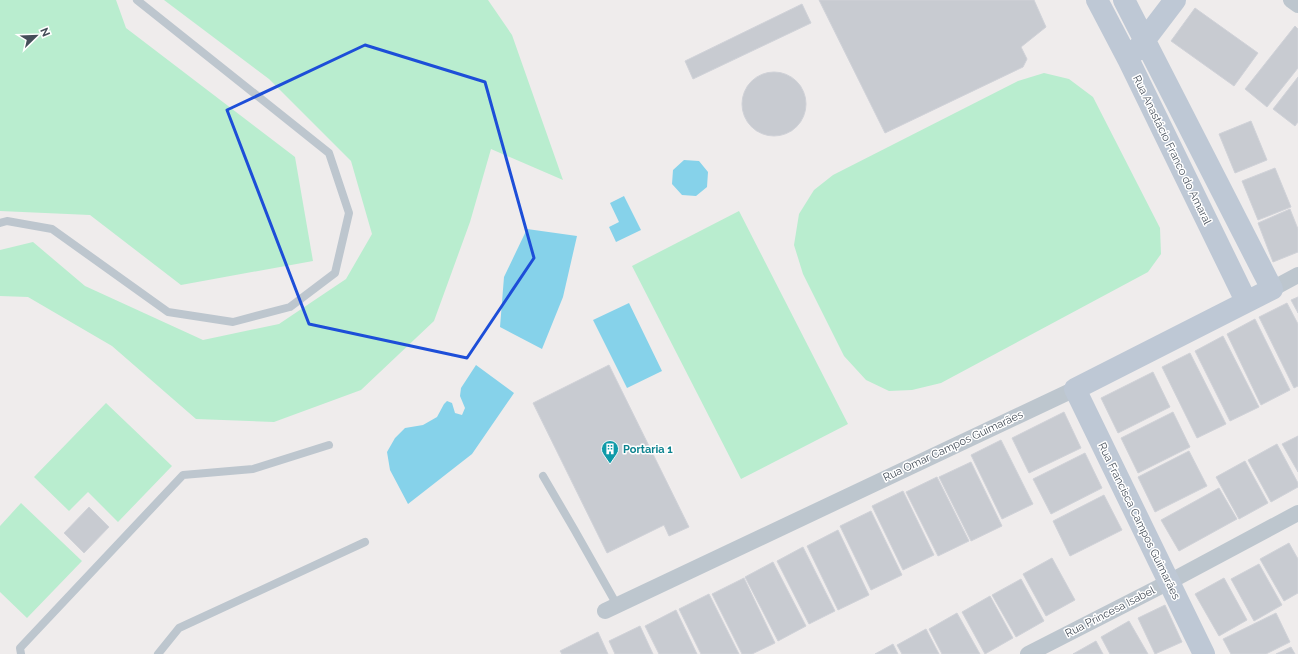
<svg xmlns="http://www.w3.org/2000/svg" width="1298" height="654" font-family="Raleway,sans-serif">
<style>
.green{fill:#b9edcf}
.water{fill:#86d2ea}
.building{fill:#c8cbd1;stroke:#d0d2d8}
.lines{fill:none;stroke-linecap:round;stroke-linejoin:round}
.lane{stroke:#bdc6ce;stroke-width:8}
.street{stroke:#bdc6ce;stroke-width:16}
.secondary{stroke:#bec8d5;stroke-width:22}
.marked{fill:none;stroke:#1d4ed8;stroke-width:3;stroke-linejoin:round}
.labels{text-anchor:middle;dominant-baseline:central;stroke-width:3;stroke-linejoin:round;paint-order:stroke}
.street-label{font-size:11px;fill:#454e59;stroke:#fff}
.culture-label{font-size:11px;font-weight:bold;fill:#0d838f;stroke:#fff;text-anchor:start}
</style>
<rect width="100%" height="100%" fill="#efecec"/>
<!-- green -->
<path class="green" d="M 0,0 L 116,0 L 126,28 L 295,157 L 313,261 L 181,285 L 90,215 L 0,211 Z
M 164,0 L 488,0 L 512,35 L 563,180 L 491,149 L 470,222 L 434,321 L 361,390 L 274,422 L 196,419 L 112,346 L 28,297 L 0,296 L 0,250 L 33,242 L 85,286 L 203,340 L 279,324 L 346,279 L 372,234 L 351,161 L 269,79 Z
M 1044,73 L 1069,79 L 1093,97 L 1160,228 L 1161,254 L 1148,272 L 941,383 L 912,390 L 889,391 L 866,380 L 844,356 L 803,274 L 794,245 L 799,214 L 814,190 L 833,175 L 1018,81 Z
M 739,211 L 848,424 L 741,479 L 632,266 Z
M 106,403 L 172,466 L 118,522 L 88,492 L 69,511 L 34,477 Z
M 21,503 L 82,561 L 27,618 L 0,592 L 0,526 Z"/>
<!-- water -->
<path class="water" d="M 684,160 L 699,161 L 708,172 L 707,187 L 696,196 L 682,195 L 672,184 L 673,170 Z
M 624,196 L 641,230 L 616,242 L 609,227 L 619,222 L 610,203 Z
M 527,229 L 577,236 L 563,297 L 542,349 L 500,327 L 504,277 Z
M 629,303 L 662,371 L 627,388 L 593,320 Z
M 476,365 L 514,393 L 472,454 L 408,504 L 390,470 L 387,452 L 395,438 L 405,428 L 423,425 L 437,417 L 444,404 L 447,401 L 452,403 L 455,413 L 462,415 L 465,408 L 460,396 L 461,388 Z"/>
<!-- building -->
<path class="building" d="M 819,0 L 1034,0 L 1046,27 L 1021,47 L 1027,59 L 1023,67 L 885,133 Z
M 802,4 L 811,23 L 693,79 L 685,61 Z
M 1195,8 L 1258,53 L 1234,86 L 1171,41 Z
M 1295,26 L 1298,29 L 1298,68 L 1267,107 L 1245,89 Z
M742 104a32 32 0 1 1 64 0a32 32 0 1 1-64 0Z
M 1298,77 L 1298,122 L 1295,126 L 1273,109 Z
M 1251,121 L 1267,160 L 1235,173 L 1219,134 Z
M 1275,168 L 1291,207 L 1258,220 L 1242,181 Z
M 1290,209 L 1298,229 L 1298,252 L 1273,262 L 1258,223 Z
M 1298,297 L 1298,313 L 1291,300 Z
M 1287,303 L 1298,324 L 1298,386 L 1294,388 L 1259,317 Z
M 1255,319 L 1290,390 L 1261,405 L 1227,334 Z
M 1223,336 L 1259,407 L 1230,421 L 1195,351 Z
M 1190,353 L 1226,424 L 1197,438 L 1162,367 Z
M 609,365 L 689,527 L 669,536 L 664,525 L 607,553 L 533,403 Z
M 1153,372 L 1170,407 L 1118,433 L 1101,398 Z
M 1064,412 L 1081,448 L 1029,473 L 1012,438 Z
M 1173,412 L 1190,447 L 1138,473 L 1121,438 Z
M 1298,436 L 1298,472 L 1282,444 Z
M 1001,440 L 1033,504 L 1002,519 L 971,455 Z
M 1277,444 L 1298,483 L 1298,487 L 1271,502 L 1248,460 Z
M 1189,451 L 1207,486 L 1155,512 L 1138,477 Z
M 1085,453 L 1102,488 L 1051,514 L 1033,479 Z
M 1245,461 L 1268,503 L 1239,519 L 1216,477 Z
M 971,462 L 1002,526 L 971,541 L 939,477 Z
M 937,477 L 969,541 L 938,556 L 906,492 Z
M 1219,488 L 1237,519 L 1179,551 L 1161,520 Z
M 903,491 L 934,555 L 903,570 L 872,506 Z
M 1104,495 L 1122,530 L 1070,556 L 1053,521 Z
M 89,507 L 109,527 L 84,553 L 64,533 Z
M 871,511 L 902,575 L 871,590 L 840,526 Z
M 838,530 L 869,595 L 838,610 L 807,546 Z
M 1289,543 L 1298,559 L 1298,593 L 1284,601 L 1260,559 Z
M 803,547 L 835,611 L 809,624 L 777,561 Z
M 1052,558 L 1075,600 L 1046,616 L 1023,574 Z
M 773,562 L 806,626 L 778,641 L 745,577 Z
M 1259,564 L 1282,605 L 1254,621 L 1231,579 Z
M 744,578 L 775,643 L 752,654 L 742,654 L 712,594 Z
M 1224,578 L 1247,620 L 1219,636 L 1195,594 Z
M 1021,579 L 1044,621 L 1016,637 L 992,595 Z
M 709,594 L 739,654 L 701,654 L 679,609 Z
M 990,596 L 1013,638 L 985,654 L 962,612 Z
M 1165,605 L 1182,642 L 1155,654 L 1138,618 Z
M 676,610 L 697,654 L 659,654 L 645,626 Z
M 957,613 L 980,654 L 942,654 L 929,629 Z
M 1276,613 L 1290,642 L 1266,654 L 1231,654 L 1223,639 Z
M 1129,621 L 1148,654 L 1110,654 L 1101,637 Z
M 640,626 L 653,654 L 615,654 L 609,641 Z
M 926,629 L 939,654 L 902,654 L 897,645 Z
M 598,632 L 608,654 L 562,654 L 560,651 Z
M 1096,641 L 1103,654 L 1073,654 Z
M 893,644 L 898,654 L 875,654 Z
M 1291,647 L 1295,654 L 1276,654 Z"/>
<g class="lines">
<!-- lane -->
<path class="lane" d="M 0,223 L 7,221 L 52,229 L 168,312 L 233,322 L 290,307 L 335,273 L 349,213 L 329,153 L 137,0
M 543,476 L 574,529 L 617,605
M 21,654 L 20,648 L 183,475 L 253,469 L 329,445
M 158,654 L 179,628 L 365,542"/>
<!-- street -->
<path class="street" d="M 1291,0 L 1298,5
M 1272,289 L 1298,275
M 605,611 L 1075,389
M 1028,654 L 1169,582 L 1298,513"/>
<!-- secondary -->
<path class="secondary" d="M 1097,0 L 1129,61 L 1246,301
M 1124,0 L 1272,289 L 1075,389 L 1204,654
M 1137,50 L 1175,0"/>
</g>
<!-- marked area -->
<path class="marked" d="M 365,45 L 485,82 L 534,258 L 467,358 L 309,324 L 227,110 Z"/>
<!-- icons -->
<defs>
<symbol id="building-pin" viewBox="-11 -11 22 30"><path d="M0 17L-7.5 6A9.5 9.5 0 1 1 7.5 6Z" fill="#0f9aa8" stroke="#fff"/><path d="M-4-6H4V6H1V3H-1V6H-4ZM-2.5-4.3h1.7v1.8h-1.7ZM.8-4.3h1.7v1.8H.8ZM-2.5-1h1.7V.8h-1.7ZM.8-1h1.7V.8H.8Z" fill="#fff"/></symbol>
</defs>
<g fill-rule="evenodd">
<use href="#building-pin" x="600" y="439" width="20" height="27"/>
</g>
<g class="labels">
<!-- street labels -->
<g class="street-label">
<text transform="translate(1172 150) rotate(64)">Rua Anastácio Franco do Amaral</text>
<text transform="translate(953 446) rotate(-25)">Rua Omar Campos Guimarães</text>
<text transform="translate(1139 521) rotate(64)">Rua Francisca Campos Guimarães</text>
<text transform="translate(1110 612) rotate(-27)">Rua Princesa Isabel</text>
</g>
<!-- culture labels -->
<g class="culture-label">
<text x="623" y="449">Portaria 1</text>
</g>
</g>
<!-- north arrow -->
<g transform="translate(36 36) rotate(67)" stroke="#ffffff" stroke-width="3" paint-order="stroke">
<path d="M0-3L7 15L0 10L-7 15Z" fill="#454e59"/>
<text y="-6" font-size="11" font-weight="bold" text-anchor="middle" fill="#454e59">N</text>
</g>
</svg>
